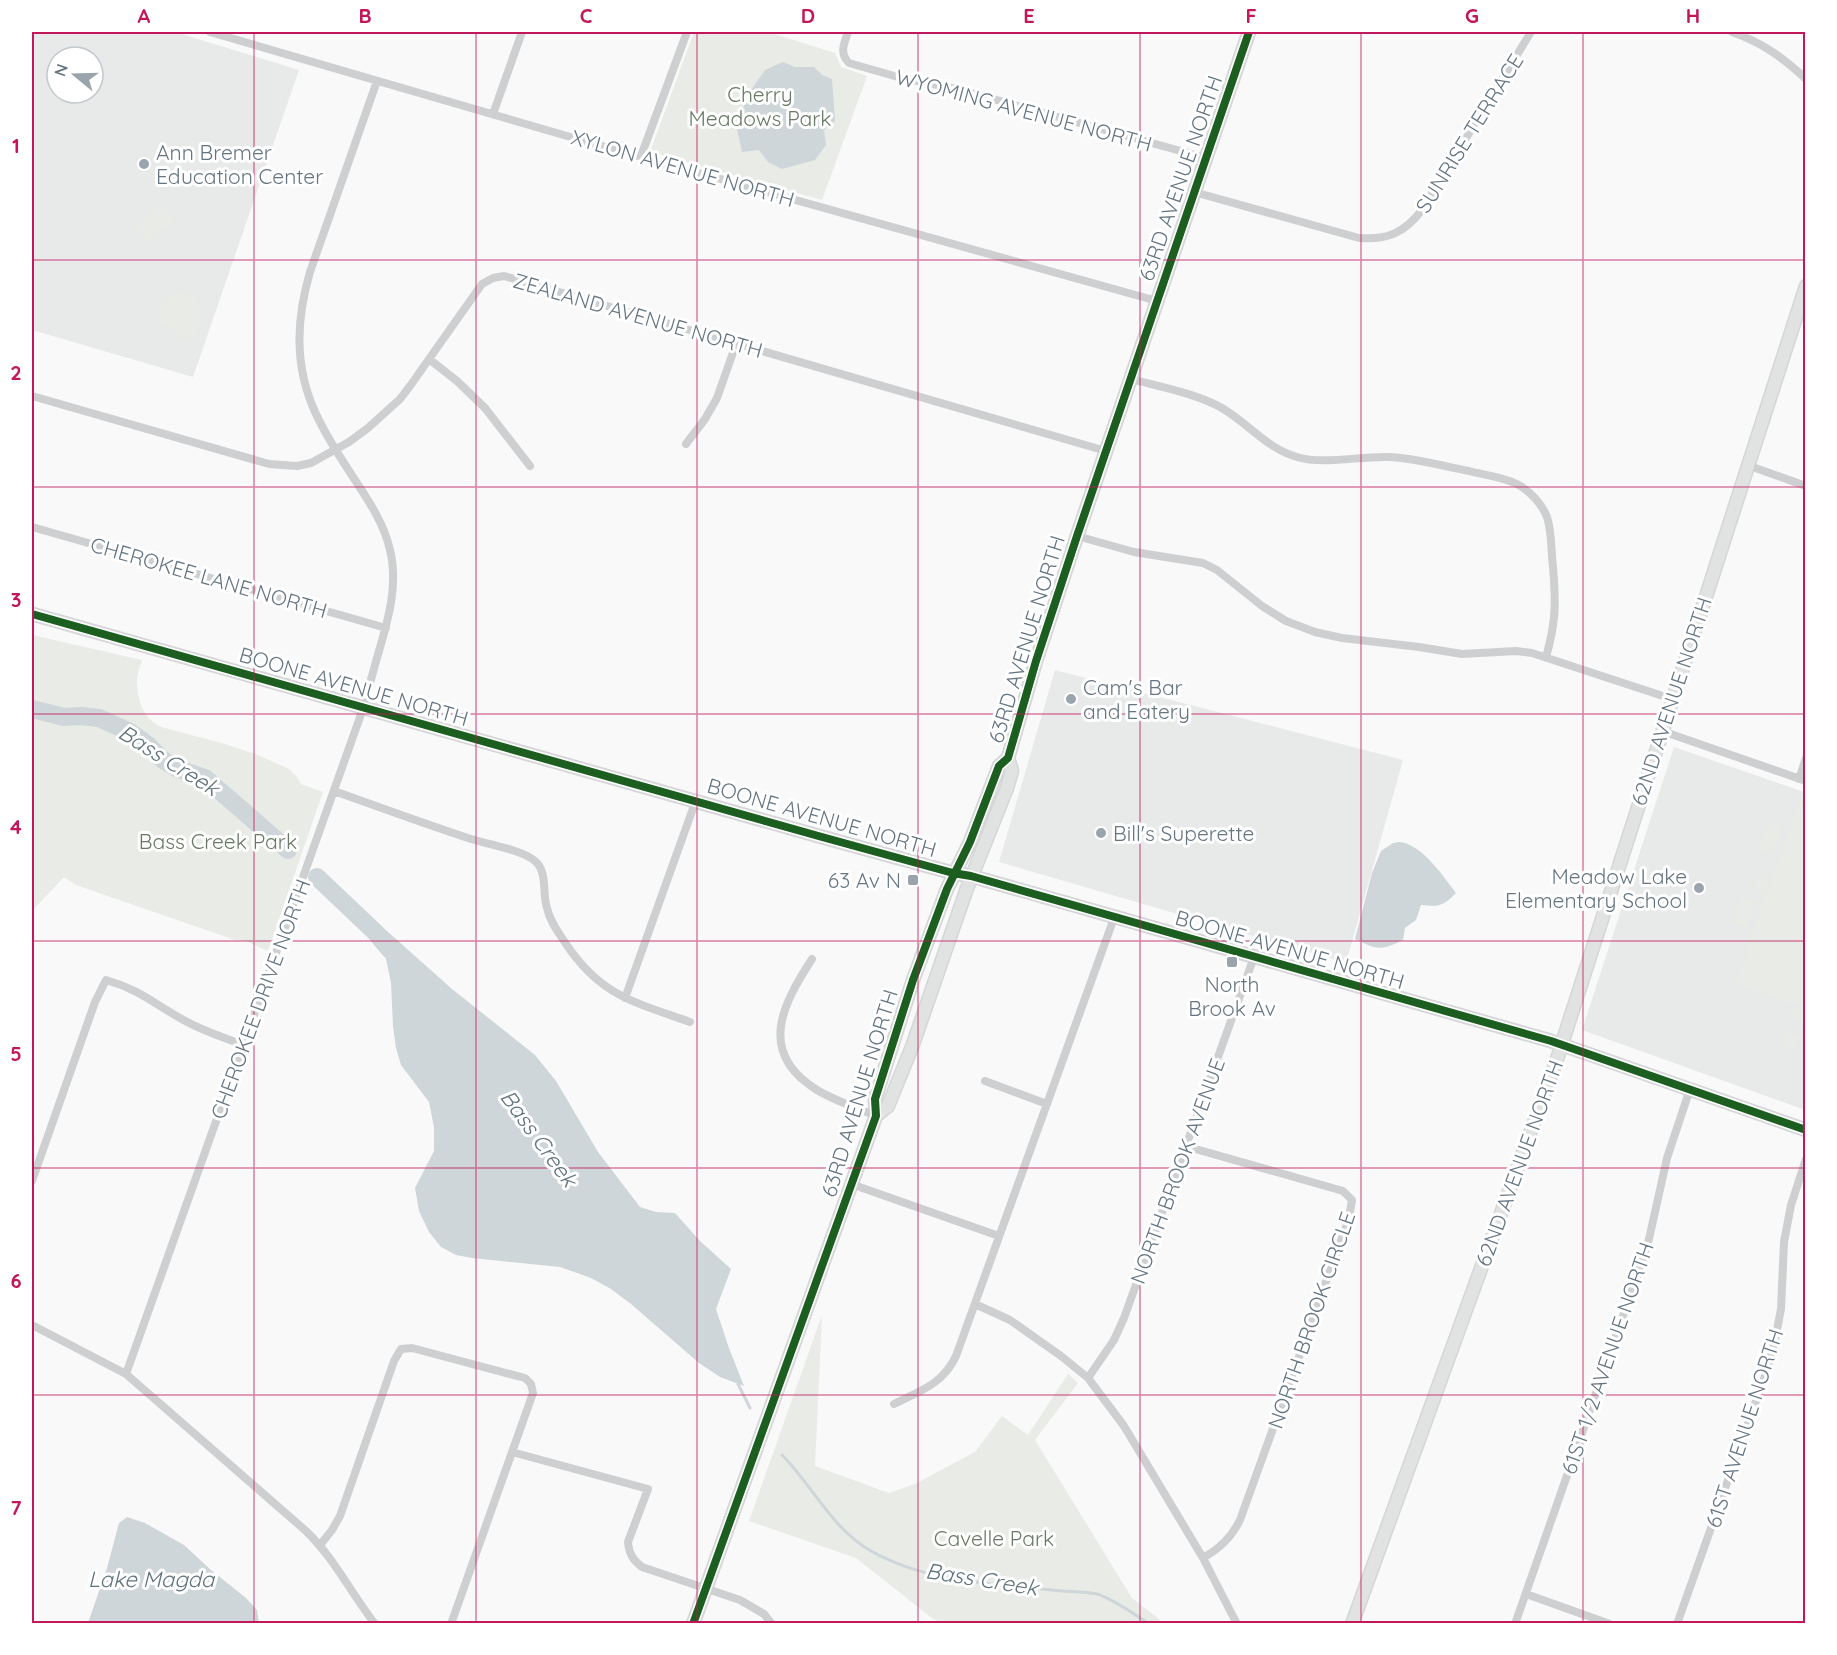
<svg xmlns="http://www.w3.org/2000/svg" width="1837" height="1655" font-family="Quicksand,sans-serif">
<style>
.built{fill:#e8e9e9;fill-rule:evenodd}
.green{fill:#e8ebe6}
.water{fill:#ced6d9}
.lines{fill:none;stroke-linecap:round;stroke-linejoin:round}
.stream{stroke:#ced6d9;stroke-width:3}
.river{stroke:#ced6d9;stroke-width:18}
.secondary-casing{stroke:#d5d6d7;stroke-width:15}
.street{stroke:#cecfd0;stroke-width:8}
.secondary{stroke:#e1e2e2;stroke-width:12}
.cycleway-casing{stroke:#fff;stroke-width:11}
.cycleway{stroke:#1b5e20;stroke-width:8}
.grid{fill:none;stroke:#c2185b;stroke-width:1.5;stroke-opacity:0.55}
.poi-dot{fill:#99a4ac;stroke:#fff;stroke-width:2}
.labels{text-anchor:middle;dominant-baseline:central;stroke-width:6;stroke-linejoin:round;paint-order:stroke}
.park-label{font-size:21px;fill:#687a64;stroke:#fff}
.street-label{font-size:21px;fill:#657683;stroke:#fff}
.poi-label{font-size:21px;fill:#657683;stroke:#fff;text-anchor:start}
.water-label{font-size:22px;font-style:italic;fill:#60757c;stroke:#fff}
.neatline{fill:none;stroke:#c2185b;stroke-width:2}
.grid-label{font-size:20px;text-anchor:middle;font-weight:bold;fill:#c2185b}
</style>
<rect width="100%" height="100%" fill="#f9f9f9"/>
<!-- built -->
<path class="built" d="M 32,32 L 175,32 L 299,70 L 193,377 L 32,330 ZM 57,57 L 93,57 L 93,93 L 57,93 Z
M 1055,670 L 1403,760 L 1346,963 L 999,862 Z
M 1674,747 L 1804,792 L 1737,983 L 1805,1008 L 1805,1110 L 1582,1030 Z"/>
<!-- green -->
<path class="green" d="M 694,32 L 768,32 L 835,53 L 841,67 L 867,76 L 822,200 L 650,152 Z
M 164,205 L 175,221 L 146,242 L 135,226 Z
M 180,292 C 209,295 198,315 198,337 L 181,339 C 175,329 164,327 157,317 C 160,300 164,298 180,292 Z
M 32,635 L 142,660 C 140,667 136,676 137,684 C 138,702 144,719 161,727 L 225,744 L 258,755 L 289,769 L 297,777 L 301,784 L 323,792 L 268,951 L 246,941 L 235,940 L 76,885 L 64,877 L 32,911 Z
M 1804,792 L 1806,793 L 1805,1008 L 1737,984 L 1758,916 L 1760,916 L 1761,914 L 1759,913 L 1780,856 L 1781,856 Z
M 1768,822 L 1782,827 L 1772,854 L 1759,849 Z
M 1757,877 L 1769,880 L 1765,893 L 1754,889 Z
M 1742,896 L 1756,901 L 1746,928 L 1732,923 Z
M 1794,1007 L 1805,1011 L 1805,1024 L 1790,1019 Z
M 1787,1031 L 1799,1036 L 1795,1050 L 1783,1045 Z
M 822,1315 L 815,1466 L 889,1493 L 915,1484 L 975,1452 L 1002,1416 L 1028,1435 L 1068,1374 L 1078,1383 L 1035,1440 L 1132,1598 L 1159,1619 L 1160,1623 L 941,1623 L 932,1618 L 856,1558 L 749,1521 Z"/>
<!-- water -->
<path class="water" d="M 783,62 L 795,67 L 814,67 L 822,75 L 832,79 L 835,121 L 824,130 L 826,145 L 815,160 L 782,169 L 768,162 L 759,150 L 742,152 L 737,129 L 747,96 L 765,70 Z
M 1399,842 C 1421,843 1444,877 1456,893 C 1443,906 1440,907 1421,905 L 1416,920 L 1405,928 L 1403,940 C 1381,951 1377,950 1355,939 L 1372,873 L 1381,851 L 1393,843 Z
M 378,923 L 452,989 L 535,1055 L 556,1081 L 598,1152 L 640,1207 L 656,1212 L 675,1213 L 700,1241 L 731,1269 L 716,1309 L 729,1348 L 744,1386 L 720,1377 L 699,1363 L 631,1304 L 611,1289 L 591,1278 L 560,1267 L 472,1258 L 456,1255 L 441,1247 L 429,1232 L 419,1211 L 415,1188 L 434,1151 L 434,1127 L 429,1102 L 401,1065 L 396,1048 L 393,1026 L 391,983 L 384,949 L 375,932 Z
M 127,1517 L 145,1523 L 184,1545 L 211,1570 L 246,1598 L 257,1610 L 259,1623 L 88,1623 L 107,1568 L 119,1523 Z"/>
<g class="lines">
<!-- stream -->
<path class="stream" d="M 738,1384 L 750,1408
M 782,1455 C 812,1485 833,1530 871,1551 C 926,1582 991,1584 1052,1590 C 1067,1592 1083,1591 1097,1594 C 1111,1598 1136,1615 1149,1624"/>
<!-- river -->
<path class="river" d="M 32,709 L 64,717 L 81,716 L 99,718 L 130,732 L 148,745 L 163,760 L 178,769 L 205,778 L 288,850
M 317,877 L 375,932 L 390,950"/>
<defs>
<path id="secondary" d="M 32,614 L 822,837 L 953,873 L 971,876 L 1551,1041 L 1806,1130
M 876,1116 L 888,1106 L 912,1047 L 966,891 L 1007,788 L 1012,771 L 1008,758
M 693,1624 L 876,1116 L 875,1099 L 913,980 L 947,889 L 970,842 L 999,766 L 1008,758 L 1036,661 L 1077,536 L 1249,32
M 1352,1624 L 1557,1059 L 1806,286"/>
</defs>
<!-- secondary casing -->
<use href="#secondary" class="secondary-casing"/>
<!-- street -->
<path class="street" d="M 210,32 L 567,136 L 1157,301
M 848,32 C 844,44 839,53 849,63 L 898,77 L 957,89 L 1206,158
M 1732,32 C 1763,43 1782,57 1806,79
M 493,114 L 522,32
M 641,156 L 687,32
M 1194,192 L 1359,238 C 1388,240 1404,233 1422,210 L 1531,32
M 429,359 L 457,381 L 485,408 L 530,466
M 1131,379 C 1161,387 1195,393 1222,408 C 1249,424 1266,448 1297,457 C 1324,465 1359,456 1388,457 C 1415,458 1442,466 1469,471 C 1484,475 1502,477 1517,484 C 1530,491 1542,504 1547,517 C 1552,532 1551,551 1553,567 C 1556,603 1556,622 1546,657
M 32,396 L 269,464 L 297,466 L 311,463 L 349,442 L 368,428 L 400,399 L 410,386 L 482,284 L 493,278 L 504,276 L 1106,451
M 686,444 L 705,419 L 717,398 L 736,344
M 1747,465 L 1806,486
M 32,527 L 386,628
M 1077,536 L 1134,552 L 1203,563 L 1217,570 L 1262,606 L 1286,621 L 1315,632 L 1342,638 L 1419,647 L 1462,654 L 1516,651 L 1532,653 L 1672,699
M 1662,731 L 1806,781
M 1799,779 L 1806,758
M 334,791 C 379,807 425,824 471,839 C 487,844 523,850 535,861 C 548,872 542,894 547,908 C 550,922 559,933 566,944 C 601,996 634,1002 690,1022
M 812,959 C 782,1005 757,1053 817,1090 C 835,1101 856,1107 876,1116
M 625,998 L 696,800
M 985,1081 L 1047,1104
M 1185,1146 L 1343,1191 L 1352,1200 L 1349,1218 L 1240,1520 C 1231,1538 1220,1548 1203,1558
M 32,1181 L 95,1002 L 106,980 C 138,989 152,1002 180,1018 C 200,1030 222,1037 244,1045
M 851,1184 L 999,1236
M 975,1304 L 1010,1320 L 1061,1356 L 1088,1378 L 1124,1426 L 1203,1558 L 1237,1624
M 32,1325 L 126,1374 L 306,1531 C 334,1558 351,1593 375,1624
M 126,1374 L 359,720 C 366,699 371,679 377,658 C 387,623 399,587 390,550 C 384,523 368,500 353,477 C 340,457 326,436 316,414 C 294,367 296,320 310,272 L 377,81
M 1088,1378 L 1114,1340 L 1124,1318 L 1254,957
M 894,1404 C 920,1391 943,1384 956,1356 L 1114,918
M 512,1452 L 648,1489 L 628,1542 C 629,1554 633,1560 642,1567 L 740,1600 L 764,1614 L 772,1624
M 320,1545 L 332,1530 L 340,1516 L 394,1361 L 401,1349 L 412,1348 L 525,1378 L 531,1384 L 533,1393 L 451,1624
M 1526,1594 L 1610,1624
M 1515,1624 L 1638,1273 L 1649,1239 L 1667,1158 L 1690,1089
M 1677,1624 L 1767,1370 L 1775,1340 L 1781,1309 L 1784,1242 L 1791,1205 L 1806,1159"/>
<!-- secondary -->
<use href="#secondary" class="secondary"/>
<defs>
<path id="cycleway" d="M 32,614 L 822,837 L 953,873 L 971,876 L 1551,1041 L 1806,1130
M 693,1624 L 876,1116 L 875,1099 L 913,980 L 947,889 L 970,842 L 999,766 L 1008,758 L 1036,661 L 1077,536 L 1249,32"/>
</defs>
<!-- cycleway casing -->
<use href="#cycleway" class="cycleway-casing"/>
<!-- cycleway -->
<use href="#cycleway" class="cycleway"/>
</g>
<!-- grid -->
<path class="grid" d="M 254,32 L 254,1624M 476,32 L 476,1624M 697,32 L 697,1624M 918,32 L 918,1624M 1140,32 L 1140,1624M 1361,32 L 1361,1624M 1583,32 L 1583,1624M 32,260 L 1806,260M 32,487 L 1806,487M 32,714 L 1806,714M 32,941 L 1806,941M 32,1168 L 1806,1168M 32,1395 L 1806,1395"/>
<!-- markers -->
<g class="poi-dot">
<circle cx="144" cy="164" r="6"/>
<circle cx="1071" cy="699" r="6"/>
<circle cx="1101" cy="833" r="6"/>
<rect x="907" y="874" width="12" height="12" rx="3"/>
<circle cx="1699" cy="888" r="6"/>
<rect x="1226" y="956" width="12" height="12" rx="3"/>
</g>
<g class="labels">
<!-- park labels -->
<g class="park-label">
<text x="760" y="94">Cherry<tspan x="760" dy="24">Meadows Park</tspan></text>
<text x="218" y="841">Bass Creek Park</text>
<text x="994" y="1538">Cavelle Park</text>
</g>
<!-- street labels -->
<g class="street-label">
<text transform="translate(1024 110) rotate(15)">WYOMING AVENUE NORTH</text>
<text transform="translate(1469 133) rotate(-58)">SUNRISE TERRACE</text>
<text transform="translate(683 168) rotate(16)">XYLON AVENUE NORTH</text>
<text transform="translate(1180 178) rotate(-71)">63RD AVENUE NORTH</text>
<text transform="translate(638 315) rotate(16)">ZEALAND AVENUE NORTH</text>
<text transform="translate(209 577) rotate(16)">CHEROKEE LANE NORTH</text>
<text transform="translate(1026 639) rotate(-73)">63RD AVENUE NORTH</text>
<text transform="translate(354 686) rotate(16)">BOONE AVENUE NORTH</text>
<text transform="translate(1671 701) rotate(-72)">62ND AVENUE NORTH</text>
<text transform="translate(822 817) rotate(16)">BOONE AVENUE NORTH</text>
<text transform="translate(1290 949) rotate(16)">BOONE AVENUE NORTH</text>
<text transform="translate(260 999) rotate(-70)">CHEROKEE DRIVE NORTH</text>
<text transform="translate(859 1093) rotate(-73)">63RD AVENUE NORTH</text>
<text transform="translate(1519 1163) rotate(-70)">62ND AVENUE NORTH</text>
<text transform="translate(1177 1171) rotate(-70)">NORTH BROOK AVENUE</text>
<text transform="translate(1311 1320) rotate(-71)">NORTH BROOK CIRCLE</text>
<text transform="translate(1607 1358) rotate(-71)">61ST 1/2 AVENUE NORTH</text>
<text transform="translate(1744 1428) rotate(-72)">61ST AVENUE NORTH</text>
</g>
<!-- poi labels -->
<g class="poi-label">
<text x="156" y="152">Ann Bremer<tspan x="156" dy="24">Education Center</tspan></text>
<text x="1083" y="687">Cam's Bar<tspan x="1083" dy="24">and Eatery</tspan></text>
<text x="1113" y="833">Bill's Superette</text>
<text x="1687" y="876" text-anchor="end">Meadow Lake<tspan x="1687" dy="24">Elementary School</tspan></text>
<text x="901" y="880" text-anchor="end">63 Av N</text>
<text x="1232" y="984" text-anchor="middle">North<tspan x="1232" dy="24">Brook Av</tspan></text>
</g>
<!-- water labels -->
<g class="water-label">
<text transform="translate(169 760) rotate(32)">Bass Creek</text>
<text transform="translate(539 1138) rotate(54)">Bass Creek</text>
<text x="151" y="1579">Lake Magda</text>
<text transform="translate(982 1579) rotate(9)">Bass Creek</text>
</g>
</g>
<!-- border -->
<rect width="1837" height="1655" fill="none" stroke="#ffffff" stroke-width="66"/>
<!-- north arrow -->
<g transform="translate(75 75) rotate(289)"><circle r="28" fill="#ffffff" stroke="#c1c8cd" stroke-width="1.5"/>
<path d="M0-4.5L10 22L0 15L-10 22Z" fill="#99a4ac"/>
<text y="-9" font-size="16" font-weight="bold" text-anchor="middle" fill="#657683">N</text>
</g>
<rect x="33" y="33" width="1771" height="1589" class="neatline"/>
<g class="grid-label">
<text x="144" y="23">A</text>
<text x="365" y="23">B</text>
<text x="586" y="23">C</text>
<text x="808" y="23">D</text>
<text x="1029" y="23">E</text>
<text x="1251" y="23">F</text>
<text x="1472" y="23">G</text>
<text x="1693" y="23">H</text>
<text x="16" y="153">1</text>
<text x="16" y="380">2</text>
<text x="16" y="607">3</text>
<text x="16" y="834">4</text>
<text x="16" y="1061">5</text>
<text x="16" y="1288">6</text>
<text x="16" y="1515">7</text>
</g>
</svg>
